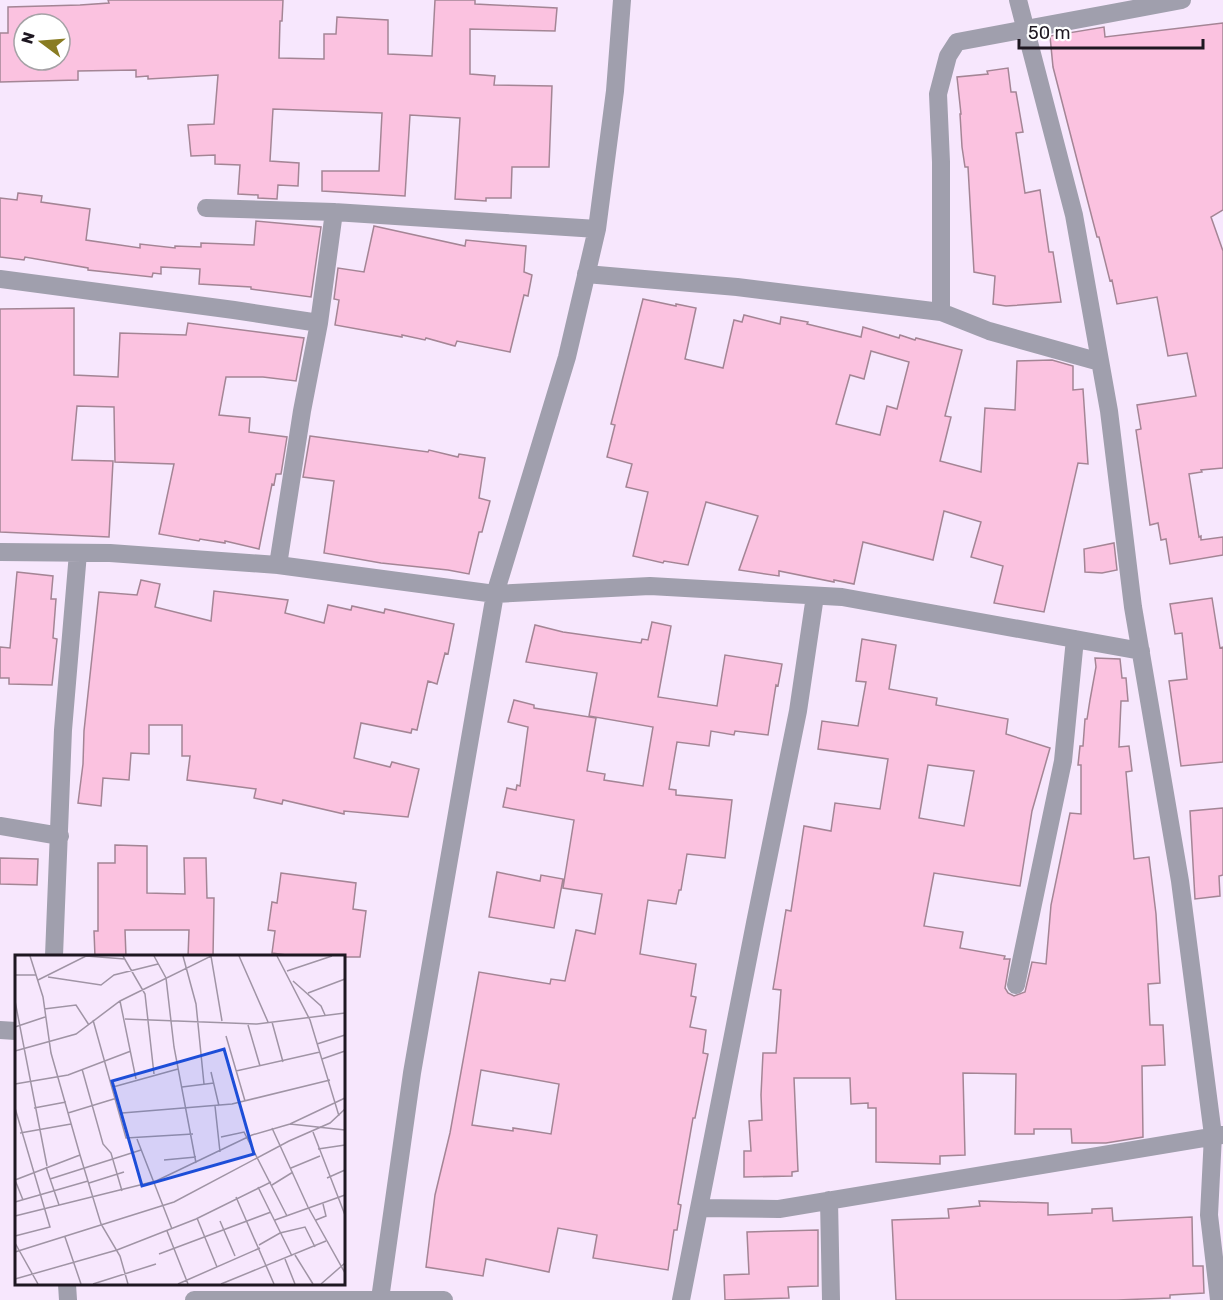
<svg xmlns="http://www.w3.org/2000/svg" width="1223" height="1300" font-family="Rubik,sans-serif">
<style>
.building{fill:#fbc2e0;stroke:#a48595;stroke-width:1.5;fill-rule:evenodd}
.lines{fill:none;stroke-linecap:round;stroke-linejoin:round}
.street{stroke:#a09fad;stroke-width:18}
.inset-road{fill:none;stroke:#a094a5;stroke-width:1.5}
.view{fill:#1d4ed8;fill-opacity:0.15;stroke:#1d4ed8;stroke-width:3}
.inset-edge{fill:none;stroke:#1e1721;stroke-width:3}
</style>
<rect width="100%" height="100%" fill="#f7e7fd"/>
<!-- building -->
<path class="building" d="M 108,0 L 283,0 L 282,21 L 280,21 L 279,58 L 324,59 L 324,34 L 336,34 L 337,17 L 388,20 L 388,54 L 432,56 L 435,0 L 475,0 L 475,4 L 557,8 L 555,31 L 470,29 L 470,74 L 495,76 L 494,85 L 552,86 L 549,167 L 512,167 L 511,198 L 486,198 L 486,201 L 455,199 L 460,118 L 410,115 L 405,196 L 322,191 L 322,171 L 379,171 L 382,113 L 273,109 L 270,161 L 299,163 L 298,186 L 278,185 L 277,199 L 258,198 L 258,195 L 238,194 L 240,165 L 215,164 L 215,155 L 191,156 L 188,125 L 214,124 L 218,75 L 148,79 L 148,76 L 136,77 L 136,70 L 78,71 L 78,80 L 0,82 L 0,33 L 8,33 L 8,7 L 80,5 L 109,3 ZM 24,24 L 60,24 L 60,60 L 24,60 Z
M 1223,23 L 1223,210 L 1211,217 L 1223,251 L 1223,468 L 1201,470 L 1202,472 L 1189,474 L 1199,537 L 1201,536 L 1201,540 L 1223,537 L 1223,555 L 1170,564 L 1166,539 L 1161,540 L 1158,523 L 1150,525 L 1136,430 L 1141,429 L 1137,405 L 1196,396 L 1187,353 L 1168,356 L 1157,297 L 1117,304 L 1112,280 L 1110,281 L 1099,237 L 1097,237 L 1053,67 L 1050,36 L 1104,27 L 1105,37 Z
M 1008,68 L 1011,92 L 1016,92 L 1023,132 L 1016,133 L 1025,193 L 1040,190 L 1049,252 L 1053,252 L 1061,302 L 1006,306 L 993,304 L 995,276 L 974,272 L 968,167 L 965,167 L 962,147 L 960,114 L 961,114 L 957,77 L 988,74 L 987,71 Z
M 18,193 L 42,196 L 41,202 L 90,209 L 86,240 L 140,248 L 140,244 L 175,248 L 175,246 L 201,247 L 201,243 L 254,245 L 256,221 L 321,227 L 311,297 L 251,289 L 251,287 L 199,284 L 200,269 L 161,267 L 161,274 L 153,273 L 152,277 L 88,270 L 88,268 L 25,257 L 24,260 L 0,257 L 0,198 L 17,200 Z
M 374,226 L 465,246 L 466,240 L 526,246 L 524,272 L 532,275 L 528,296 L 524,295 L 510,352 L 457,341 L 455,346 L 426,338 L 425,340 L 402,335 L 402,337 L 335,325 L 339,300 L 334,299 L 338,268 L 364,272 Z
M 643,299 L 676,306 L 676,304 L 696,308 L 685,359 L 723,368 L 734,320 L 742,322 L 744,315 L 780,324 L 781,317 L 808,322 L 807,324 L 861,337 L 863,327 L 899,338 L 900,335 L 915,340 L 916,338 L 962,350 L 945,416 L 951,417 L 940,461 L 981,472 L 985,408 L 1015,410 L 1017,361 L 1052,360 L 1073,366 L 1073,390 L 1083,389 L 1088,464 L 1078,463 L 1044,612 L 994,603 L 1003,566 L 971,557 L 981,522 L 944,511 L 933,560 L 863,542 L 854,584 L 834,580 L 834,582 L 779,571 L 779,576 L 739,570 L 758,516 L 706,502 L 688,565 L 664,561 L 663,563 L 633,556 L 648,492 L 626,487 L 632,464 L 607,457 L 615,425 L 611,424 ZM 871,351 L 909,362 L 897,409 L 887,406 L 880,435 L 836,424 L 850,375 L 864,379 Z
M 74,308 L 74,375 L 118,377 L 120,333 L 186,335 L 188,323 L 304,338 L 296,381 L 263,377 L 226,377 L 219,415 L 250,418 L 249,432 L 287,437 L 281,474 L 276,474 L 274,485 L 272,484 L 259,549 L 225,541 L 225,543 L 200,539 L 199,541 L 159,534 L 174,464 L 115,462 L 114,407 L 77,406 L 72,460 L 113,461 L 109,537 L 0,532 L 0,309 Z
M 310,436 L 428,452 L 429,450 L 458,457 L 459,454 L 485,458 L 479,498 L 490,501 L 482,532 L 479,532 L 469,574 L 448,570 L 381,563 L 324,553 L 334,481 L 303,477 Z
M 1114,543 L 1117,570 L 1102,573 L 1085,572 L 1084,549 Z
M 17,572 L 53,576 L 51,599 L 56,599 L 53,638 L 57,639 L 52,685 L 9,684 L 9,678 L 0,678 L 0,647 L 10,648 Z
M 141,580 L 160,584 L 155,607 L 211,621 L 214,591 L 288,600 L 285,613 L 324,623 L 328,605 L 351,610 L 352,606 L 384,613 L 385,609 L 454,624 L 448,654 L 445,653 L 437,684 L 428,681 L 417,730 L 412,729 L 411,733 L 361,723 L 354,758 L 390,767 L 392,762 L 419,769 L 408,817 L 344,811 L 344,814 L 283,800 L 282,804 L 254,798 L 256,789 L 187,780 L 190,756 L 182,756 L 182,725 L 149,725 L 149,754 L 131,753 L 129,780 L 103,778 L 101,806 L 78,803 L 83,764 L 84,731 L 99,592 L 137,595 Z
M 1212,598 L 1220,648 L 1223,647 L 1223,762 L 1181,766 L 1169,681 L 1187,679 L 1182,633 L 1175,634 L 1170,604 Z
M 652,622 L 671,626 L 658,697 L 717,706 L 725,655 L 782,664 L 778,686 L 776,685 L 768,735 L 735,731 L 734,735 L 711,731 L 709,746 L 677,742 L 669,789 L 676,790 L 676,795 L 732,800 L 725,858 L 687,854 L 681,890 L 679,890 L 676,904 L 648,900 L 640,954 L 696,964 L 691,996 L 696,997 L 690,1027 L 706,1030 L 703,1053 L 708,1054 L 695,1118 L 693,1118 L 678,1204 L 681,1205 L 677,1230 L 674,1230 L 668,1270 L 593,1258 L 597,1235 L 558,1228 L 549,1272 L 486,1259 L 483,1276 L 426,1267 L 435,1195 L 450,1133 L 479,972 L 550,984 L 551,979 L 565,981 L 576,930 L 595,934 L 602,894 L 563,888 L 574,820 L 503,807 L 507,788 L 516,790 L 517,785 L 520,786 L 528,727 L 508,722 L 514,700 L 534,705 L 534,708 L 596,718 L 587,771 L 605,774 L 604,780 L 643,786 L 653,727 L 589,716 L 597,673 L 526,662 L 535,625 L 563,632 L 641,643 L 642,639 L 648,640 ZM 481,1070 L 559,1084 L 551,1134 L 513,1128 L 513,1131 L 472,1125 Z
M 862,639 L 896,645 L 889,689 L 937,698 L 936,705 L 1008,719 L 1006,734 L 1050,748 L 1032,811 L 1020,886 L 934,873 L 924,926 L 963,932 L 960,948 L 1005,956 L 1004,959 L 1010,959 L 1005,988 L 1008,993 L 1014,996 L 1025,992 L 1032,962 L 1046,964 L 1051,905 L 1070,813 L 1081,814 L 1081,765 L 1078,765 L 1080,746 L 1083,746 L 1085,719 L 1087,719 L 1090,700 L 1096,667 L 1095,658 L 1120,659 L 1122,678 L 1126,678 L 1128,701 L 1121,701 L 1119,747 L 1129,746 L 1132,771 L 1126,772 L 1134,859 L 1149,857 L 1156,914 L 1160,983 L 1148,984 L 1150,1025 L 1163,1025 L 1165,1065 L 1142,1066 L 1143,1137 L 1106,1143 L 1072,1143 L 1071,1129 L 1034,1129 L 1034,1134 L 1015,1134 L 1016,1074 L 963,1073 L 965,1155 L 940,1156 L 940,1164 L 876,1162 L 876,1108 L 868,1108 L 868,1103 L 851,1104 L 850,1078 L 794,1078 L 798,1171 L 792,1172 L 792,1176 L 744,1177 L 744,1151 L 751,1151 L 749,1121 L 762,1120 L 761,1095 L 763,1053 L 776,1053 L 781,990 L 773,989 L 786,910 L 791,911 L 804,826 L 831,831 L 835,803 L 880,809 L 888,759 L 818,749 L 822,721 L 858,726 L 866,682 L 856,681 ZM 928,765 L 974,771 L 964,826 L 919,818 Z
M 1223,808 L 1223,875 L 1219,876 L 1220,896 L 1195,899 L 1190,811 Z
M 115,845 L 147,846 L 147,893 L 185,894 L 184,858 L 206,858 L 207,898 L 214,898 L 213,957 L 188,957 L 189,930 L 125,930 L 126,957 L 95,957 L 94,931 L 98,931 L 98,863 L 115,863 Z
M 0,858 L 38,859 L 37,885 L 0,884 Z
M 497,872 L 540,881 L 541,875 L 563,879 L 554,928 L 489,917 Z
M 281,873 L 356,883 L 353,909 L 366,911 L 360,957 L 301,957 L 272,953 L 275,931 L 268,930 L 272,902 L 277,903 Z
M 979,1201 L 1048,1203 L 1048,1215 L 1092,1213 L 1092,1209 L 1112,1208 L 1113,1221 L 1192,1217 L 1193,1266 L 1203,1266 L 1204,1293 L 1170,1295 L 1170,1298 L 1117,1300 L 896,1300 L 892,1220 L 949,1218 L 948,1209 L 980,1206 Z
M 818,1230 L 818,1286 L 788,1287 L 789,1298 L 725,1300 L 724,1275 L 749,1274 L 747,1232 Z"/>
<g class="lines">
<!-- street -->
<path class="street" d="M 1018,0 L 1074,215 L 1109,411 L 1133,607 L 1180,881 L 1213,1135 L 1209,1215 L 1219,1300
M 206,208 L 334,212 L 597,229
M 586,274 L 737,287 L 941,312 L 989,331 L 1100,362
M 0,279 L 234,310 L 319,323
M 941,312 L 941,162 L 938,94 L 948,56 L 957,42 L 1182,0
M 0,552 L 110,553 L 278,565 L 495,594 L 650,586 L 842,597 L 1141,651
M 278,565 L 302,411 L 319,323 L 334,212
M 0,826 L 60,836
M 54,956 L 63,730 L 78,553
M 1016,985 L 1063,761 L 1075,639
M 0,1030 L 16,1031
M 829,1200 L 831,1300
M 700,1208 L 779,1209 L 1223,1135
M 67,1284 L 68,1300
M 380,1299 L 412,1073 L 495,594 L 567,357 L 597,229 L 615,91 L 622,0
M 194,1300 L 444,1300
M 681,1300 L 755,923 L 798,711 L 815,596"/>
</g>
<!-- overview -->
<g transform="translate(15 955)">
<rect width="330" height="330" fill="#f7e7fd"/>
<path class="inset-road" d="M 15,1 L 28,42 L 36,98 L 65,200 L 86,269 L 105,301 L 113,329M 108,1 L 130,39 L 139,119M 139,1 L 151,23 L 159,92 L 181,208M 168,1 L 181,49 L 189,129M 224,1 L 253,67M 262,1 L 295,65 L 324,161M 272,16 L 317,1M 0,20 L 21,20M 33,22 L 86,30 L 99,20 L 143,9M 23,25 L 71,1 L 110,4M 278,26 L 306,51 L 310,60M 293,38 L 330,24M 0,46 L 32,211M 105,46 L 121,124M 29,54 L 61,50 L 74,70M 110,64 L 242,69 L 330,58M 78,65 L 111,183 L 178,179M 257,67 L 268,107M 233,70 L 245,111M 0,72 L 30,62M 211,81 L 230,146M 302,89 L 330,80M 0,96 L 61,79 L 105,46 L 196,1 L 207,66M 307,104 L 330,96M 67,114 L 88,189 L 96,198 L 107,236M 221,116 L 305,97M 196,117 L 204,151M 0,129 L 53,120 L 116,96M 98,132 L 163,114M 167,132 L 199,128M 200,151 L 205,197M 0,153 L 35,272 L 0,281M 19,153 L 51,147M 53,158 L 102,143M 107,158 L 217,149 L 315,125M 275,169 L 330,175M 257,173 L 293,252 L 330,318M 298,177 L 330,260M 5,178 L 56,169M 206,182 L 229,177 L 272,261M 122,184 L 157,274M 303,194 L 330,190M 149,205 L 181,202M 31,212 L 44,250M 276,213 L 305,201M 312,223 L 330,215M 35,224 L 126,195M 74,228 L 109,217M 257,230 L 278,217M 243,232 L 277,301M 221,242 L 259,329M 8,245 L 0,225 L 65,200M 0,247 L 73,226M 0,261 L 141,226 L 237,180 L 275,169 L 330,143M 182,263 L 202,312M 260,265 L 330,240M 301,265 L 311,261 L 308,249M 205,266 L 220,301M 152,276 L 173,329M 50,282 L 66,329M 0,288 L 23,329M 244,290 L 265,278 L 290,272 L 300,292M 0,297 L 159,247 L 274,186 L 315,168 L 330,154M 144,299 L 256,257M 280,300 L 298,329M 270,304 L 280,329M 0,324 L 102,295 L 181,264 L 256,227M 78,329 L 141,309M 163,329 L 245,293M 206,329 L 311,286M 306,329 L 330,308"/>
<path class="view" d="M 209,94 L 239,199 L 127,231 L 97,126 Z"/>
<rect width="330" height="330" class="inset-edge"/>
</g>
<!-- north arrow -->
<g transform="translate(42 42) rotate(286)"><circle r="28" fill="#ffffff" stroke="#a5a2a6" stroke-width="1.5"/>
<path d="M0-4.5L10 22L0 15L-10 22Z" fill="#897c22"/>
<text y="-9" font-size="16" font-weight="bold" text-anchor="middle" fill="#1e1721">N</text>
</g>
<!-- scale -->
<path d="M1019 39v9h184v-9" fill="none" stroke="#1e1721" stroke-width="3"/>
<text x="1028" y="39" font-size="18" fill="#1e1721" stroke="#ffffff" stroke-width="4.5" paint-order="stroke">50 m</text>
</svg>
